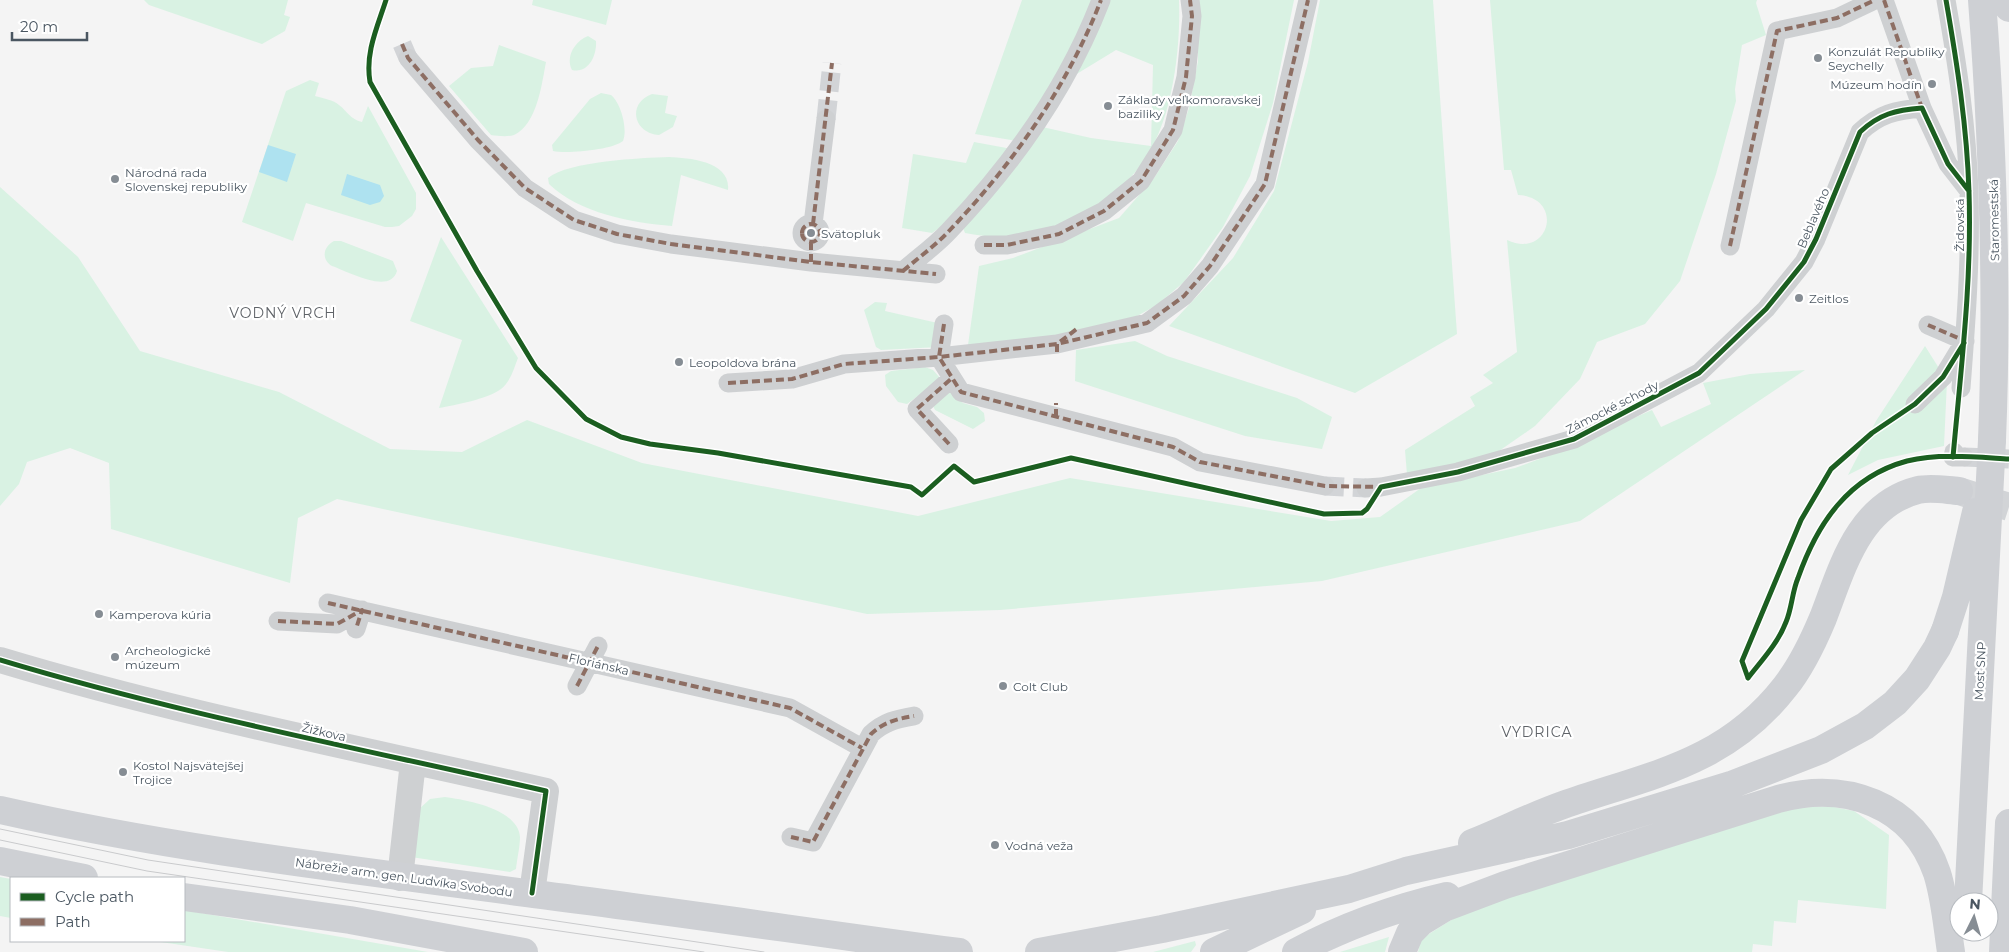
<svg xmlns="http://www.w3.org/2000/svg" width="2009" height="952" font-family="Montserrat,sans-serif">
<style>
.green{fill:#d9f2e3}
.water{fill:#aee2f0}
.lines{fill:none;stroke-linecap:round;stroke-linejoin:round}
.pedestrian-tunnel{stroke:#d2d4d7;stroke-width:19;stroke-dasharray:19 9;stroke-linecap:butt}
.secondary-tunnel{stroke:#d2d4d7;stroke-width:28;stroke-dasharray:28 14;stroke-linecap:butt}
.pedestrian{stroke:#ced0d2;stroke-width:19}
.minor{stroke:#ced0d2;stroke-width:26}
.secondary{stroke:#ced0d4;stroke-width:28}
.tram{stroke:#c9cacc;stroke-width:1}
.secondary-bridge{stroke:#ced0d4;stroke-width:28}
.quiet{stroke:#8d6e63;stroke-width:4;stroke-dasharray:8 4;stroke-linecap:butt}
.cycleway-casing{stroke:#fff;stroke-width:8}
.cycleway{stroke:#1b5e20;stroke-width:5}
.poi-dot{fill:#868d94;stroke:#fff;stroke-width:2}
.labels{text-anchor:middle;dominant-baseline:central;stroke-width:4.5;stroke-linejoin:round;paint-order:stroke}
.poi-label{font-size:12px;fill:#4a5661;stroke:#fff;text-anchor:start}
.street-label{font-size:12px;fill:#4a5661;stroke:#fff}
.neighbourhood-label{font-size:14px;letter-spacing:1px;fill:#5f6368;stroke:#fff}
</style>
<rect width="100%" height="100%" fill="#f4f4f4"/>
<!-- green -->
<path class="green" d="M 144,0 L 288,0 L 284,15 L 290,17 L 285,31 L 262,44 L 149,5 Z
M 533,0 L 612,0 L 606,25 L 532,5 Z
M 1022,0 L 1094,0 L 1057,77 L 1017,141 L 975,134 Z
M 1107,0 L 1179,0 C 1181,49 1172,125 1141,165 C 1110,206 1058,232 1007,237 C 993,238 978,235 965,233 L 963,228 L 1038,126 L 1091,138 L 1151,146 L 1153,65 L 1116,50 L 1075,75 Z
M 1198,0 L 1294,0 L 1273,103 L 1250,176 L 1223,227 L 1184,282 L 1157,305 L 1128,321 L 1034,342 L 968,345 L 979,266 L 1013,258 L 1119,218 L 1154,178 L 1178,141 L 1189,108 L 1198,61 Z
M 1320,0 L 1433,0 L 1457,334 L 1355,393 L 1169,326 L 1233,258 L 1274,191 L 1308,62 Z
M 1490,0 L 1757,0 L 1756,3 L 1766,35 L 1742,45 L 1735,89 L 1736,101 L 1716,174 L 1680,281 L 1645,324 L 1597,342 L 1580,379 L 1535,426 L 1499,451 L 1457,465 L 1407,475 L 1405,450 L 1475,406 L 1470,397 L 1493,383 L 1483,375 L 1517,352 L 1507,240 C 1550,260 1565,197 1518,195 L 1511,170 L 1504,170 Z
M 588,36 L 596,41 C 597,55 589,74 572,70 C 565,57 575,41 588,36 Z
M 499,45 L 546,62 C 542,83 537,125 514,135 C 507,137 498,136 491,135 L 449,86 L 471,68 L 493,66 Z
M 310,80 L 319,83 L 315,96 C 322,98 334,100 339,105 C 348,112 350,119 362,122 L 368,106 L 416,193 L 416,209 L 412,216 L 399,226 L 392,227 L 385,227 L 306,203 L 293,241 L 242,222 L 286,91 Z
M 601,93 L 611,95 C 621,103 628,129 623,141 C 612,150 567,154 553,151 L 552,145 L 590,99 Z
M 652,94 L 668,96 L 665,113 L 677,116 L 673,127 L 659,135 C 633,133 627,103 652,94 Z
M 974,142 L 1012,149 C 988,179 964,212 932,233 L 902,228 L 913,154 L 966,163 Z
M 669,157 C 689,158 731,161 728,190 L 681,175 L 672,226 C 632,223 579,213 549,184 L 548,178 C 569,161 641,158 669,157 Z
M 0,187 L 78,257 L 140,351 L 279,392 L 390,449 L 462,452 L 527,420 L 642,463 L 918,516 L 1070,478 L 1331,521 L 1380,517 L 1421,488 L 1515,468 L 1550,455 L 1652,410 L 1661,427 L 1711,404 L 1703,383 L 1750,374 L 1805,370 L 1580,521 L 1322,581 L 1000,610 L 867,614 L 337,499 L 298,518 L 290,583 L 111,529 L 109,463 L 70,448 L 27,462 L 19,484 L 0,506 Z
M 441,237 L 518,358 C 514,368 510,383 501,389 C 488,399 455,405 439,408 L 462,340 L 410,321 Z
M 334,241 L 341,241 L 393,261 L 397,271 C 390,295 349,272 332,266 C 321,259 323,247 334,241 Z
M 875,302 L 887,303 L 885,311 L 942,324 L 939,347 L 881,350 L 876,347 L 864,310 Z
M 1135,341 L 1167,356 L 1297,398 L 1332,417 L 1322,449 L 1245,436 L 1075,381 L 1076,350 Z
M 1925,346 L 1947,381 L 1944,446 L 1878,460 L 1848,475 L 1876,421 Z
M 925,367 L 933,370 L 941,379 L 907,404 L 898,402 L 886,386 L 885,375 L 891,371 Z
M 948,390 L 963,403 L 977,407 L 984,413 L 985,421 L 973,429 L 935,410 L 933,406 Z
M 445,797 C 467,800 518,809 520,837 C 520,847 517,859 516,869 L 510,872 L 411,857 L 418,810 L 430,799 Z
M 1829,806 L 1854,811 L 1889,835 L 1886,909 L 1798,900 L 1796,923 L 1774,921 L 1772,946 L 1753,944 L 1752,952 L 1418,952 L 1421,939 L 1467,910 L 1779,809 Z
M 0,877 L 11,879 L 11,918 L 0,916 Z
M 184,910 L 428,952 L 228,952 L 154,941 L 184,941 Z
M 1389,937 L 1385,952 L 1340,952 Z
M 1195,941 L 1196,945 L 1191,952 L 1153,952 Z"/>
<!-- water -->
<path class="water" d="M 268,145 L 296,154 L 287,182 L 259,172 Z
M 347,174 L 380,185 L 384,196 L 380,202 L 370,205 L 341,195 Z"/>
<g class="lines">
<!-- pedestrian-tunnel -->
<path class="pedestrian-tunnel" d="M 402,44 L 408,58
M 826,119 L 832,63
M 1964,457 L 2009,459
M 1325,486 L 1366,488"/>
<!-- secondary-tunnel -->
<path class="secondary-tunnel" d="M 1959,491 L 2009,507"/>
<!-- pedestrian -->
<path class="pedestrian" d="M 1884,0 L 1922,108 L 1948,164 L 1969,191
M 1946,0 C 1957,63 1967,127 1969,192 C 1971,257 1966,323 1961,388
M 408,58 L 478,140 L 525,188 L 574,220 L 617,234 L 671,244 L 811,262 L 936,274
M802 233a9 9 0 1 1 18 0a9 9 0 1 1-18 0Z
M 813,224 L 826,119
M 984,245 L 1007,245 L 1059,234 L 1104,211 L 1141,181 L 1173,130 L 1186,77 L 1192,16 L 1190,0
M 1730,246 L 1777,31 L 1837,18 L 1875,0
M 903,271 C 918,258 935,246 949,231 C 1012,165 1068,86 1101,0
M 944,324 L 939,357 L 961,392 L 1173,447 L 1200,462 L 1325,486
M 1928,325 L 1965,341
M 728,383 L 792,379 L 844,364 L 939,357 L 1057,344 L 1147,323 L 1184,296 L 1210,266 L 1265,184 L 1308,0
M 1915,404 L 1943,377 L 1963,344
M 949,444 L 917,409 L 952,378
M 1954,452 L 1953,457 L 1964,457
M 1366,488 L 1381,487 L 1458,472 L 1574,439 L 1699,373 L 1766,309 L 1804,262 L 1816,239 L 1860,132 C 1879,114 1896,110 1922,108
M 328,603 L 790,708 L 862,748
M 278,621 L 337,624 L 362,610 L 356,629
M 577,686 L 598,646
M 791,837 L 813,842 L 871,734 C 884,722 896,719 914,716"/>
<!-- minor -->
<path class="minor" d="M 0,660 C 179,714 363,749 546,791 L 532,893
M 400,878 L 413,762"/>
<!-- secondary -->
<path class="secondary" d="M 1982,0 C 1993,147 1998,292 1992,440
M 2008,0 L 2009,8
M 0,810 C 176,850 355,870 534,894 C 676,912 817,933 959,952
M 1472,843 C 1502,831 1532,816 1563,805 C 1649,775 1725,764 1785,687 C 1801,667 1813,642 1823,618 C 1842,569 1858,505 1918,490 C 1931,487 1945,490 1959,491
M 0,861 L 84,878
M 184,897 L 350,920 L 524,952
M 1039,952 L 1162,929 L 1349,889 L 1406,871 L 1568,835 L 1731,785 L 1821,750 L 1865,726 L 1895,703 L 1917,679 L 1937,648 L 1945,631
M 1214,952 L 1302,910
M 1296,952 C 1343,927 1395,908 1447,896
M 1402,952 L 1410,933 L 1421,922 L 1444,908 L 1505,885 L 1778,799 C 1845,781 1913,803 1937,873 C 1945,898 1947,926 1951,952
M 2003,952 L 2009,823"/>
<!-- tram -->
<path class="tram" d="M 0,829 L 148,860 L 764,952
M 0,840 L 147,871 L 704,952"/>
<!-- secondary-bridge -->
<path class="secondary-bridge" d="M 1945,631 L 1956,597 L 1976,512
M 1968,902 L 1992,440"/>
<!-- quiet -->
<path class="quiet" d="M 1884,0 L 1923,111
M 402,44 L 408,58 L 478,140 L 525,188 L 574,220 L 617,234 L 671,244 L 811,262 L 936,274
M802 233a9 9 0 1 1 18 0a9 9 0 1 1-18 0Z
M 813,224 L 832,63
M 984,245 L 1007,245 L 1059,234 L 1104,211 L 1141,181 L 1173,130 L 1186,77 L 1192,16 L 1190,0
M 1730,246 L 1777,31 L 1837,18 L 1875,0
M 811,262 L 811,242
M 903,271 C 918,258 935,246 949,231 C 1012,165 1068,86 1101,0
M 944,324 L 939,357 L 961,392 L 1173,447 L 1200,462 L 1325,486 L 1383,487
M 1928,325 L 1965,341
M 1057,352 L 1057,344 L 1078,328
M 728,383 L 792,379 L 844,364 L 939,357 L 1057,344 L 1147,323 L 1184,296 L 1210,266 L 1265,184 L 1308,0
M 1056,417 L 1056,403
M 949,444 L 917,409 L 952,378
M 328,603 L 790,708 L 862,748
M 278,621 L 337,624 L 362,610 L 356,629
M 577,686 L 598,646
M 791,837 L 813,842 L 871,734 C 884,722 896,719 914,716"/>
<defs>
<path id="cycleway" d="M 386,0 C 377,28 365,53 370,82 L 477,271 L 536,368 L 586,419 L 621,437 L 650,444 L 718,453 L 911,487 L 922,495 L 954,466 L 974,482 L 1071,458 L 1324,514 L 1362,513 L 1367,509 L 1381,487 L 1458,472 L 1574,439 L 1699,373 L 1766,309 L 1804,262 L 1816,239 L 1860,132 C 1879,114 1896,110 1922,108 L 1948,164 L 1969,191
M 1946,0 C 1957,63 1967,127 1969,192 C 1972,281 1961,368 1953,457
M 0,660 C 179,714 363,749 546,791 L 532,893
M 1748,678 L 1742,661 L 1801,520 L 1831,469 L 1872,433 L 1915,404 L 1943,377 L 1964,343
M 1748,678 C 1762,660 1778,643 1786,622 C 1792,608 1792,592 1798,578 C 1817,524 1848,477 1907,461 C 1940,453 1976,457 2009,459"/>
</defs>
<!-- cycleway casing -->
<use href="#cycleway" class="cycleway-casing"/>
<!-- cycleway -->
<use href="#cycleway" class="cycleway"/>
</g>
<!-- markers -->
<g class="poi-dot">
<circle cx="1818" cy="58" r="5"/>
<circle cx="1932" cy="84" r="5"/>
<circle cx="1108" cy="106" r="5"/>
<circle cx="115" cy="179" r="5"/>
<circle cx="811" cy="233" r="5"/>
<circle cx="1799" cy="298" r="5"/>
<circle cx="679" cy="362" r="5"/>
<circle cx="99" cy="614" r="5"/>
<circle cx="115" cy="657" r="5"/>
<circle cx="1003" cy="686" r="5"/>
<circle cx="123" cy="772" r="5"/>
<circle cx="995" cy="845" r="5"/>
</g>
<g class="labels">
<!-- poi labels -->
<g class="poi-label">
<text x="1828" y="51">Konzulát Republiky<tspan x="1828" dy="14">Seychelly</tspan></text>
<text x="1922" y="84" text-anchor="end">Múzeum hodín</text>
<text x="1118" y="99">Základy veľkomoravskej<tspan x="1118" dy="14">baziliky</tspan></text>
<text x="125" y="172">Národná rada<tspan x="125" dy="14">Slovenskej republiky</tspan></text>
<text x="821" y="233">Svätopluk</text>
<text x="1809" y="298">Zeitlos</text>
<text x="689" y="362">Leopoldova brána</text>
<text x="109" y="614">Kamperova kúria</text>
<text x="125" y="650">Archeologické<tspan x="125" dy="14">múzeum</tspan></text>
<text x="1013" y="686">Colt Club</text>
<text x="133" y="765">Kostol Najsvätejšej<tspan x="133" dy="14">Trojice</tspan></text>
<text x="1005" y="845">Vodná veža</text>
</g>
<!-- street labels -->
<g class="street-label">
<text transform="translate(1813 218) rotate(-67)">Beblavého</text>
<text transform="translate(1994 220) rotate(-91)">Staromestská</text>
<text transform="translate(1959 225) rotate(-90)">Židovská</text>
<text transform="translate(1612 407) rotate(-27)">Zámocké schody</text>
<text transform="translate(599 664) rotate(13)">Floriánska</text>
<text transform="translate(1980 671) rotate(-87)">Most SNP</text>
<text transform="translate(324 732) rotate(13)">Žižkova</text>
<text transform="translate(404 877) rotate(8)">Nábrežie arm. gen. Ludvíka Svobodu</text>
</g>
<!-- neighbourhood labels -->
<g class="neighbourhood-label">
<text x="283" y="313">VODNÝ VRCH</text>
<text x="1537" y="732">VYDRICA</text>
</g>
</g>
<!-- legend -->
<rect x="10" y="877" width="175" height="65" fill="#ffffff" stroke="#b7bbc0"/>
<rect x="20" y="893" width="25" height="8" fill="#1b5e20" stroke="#b7bbc0"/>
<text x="55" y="902" font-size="15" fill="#4a5661">Cycle path</text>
<rect x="20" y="918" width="25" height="8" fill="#8d6e63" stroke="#b7bbc0"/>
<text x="55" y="927" font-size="15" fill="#4a5661">Path</text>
<!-- north arrow -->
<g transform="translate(1974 917) rotate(5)"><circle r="24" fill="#ffffff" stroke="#b7bbc0"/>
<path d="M0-4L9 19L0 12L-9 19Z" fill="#868d94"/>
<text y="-8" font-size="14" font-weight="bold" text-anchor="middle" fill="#4a5661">N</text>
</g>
<!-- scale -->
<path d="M12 32v8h75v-8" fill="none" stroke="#4a5661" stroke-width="2.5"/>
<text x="20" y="32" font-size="15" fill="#4a5661" stroke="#ffffff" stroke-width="4" paint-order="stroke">20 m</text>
</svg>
